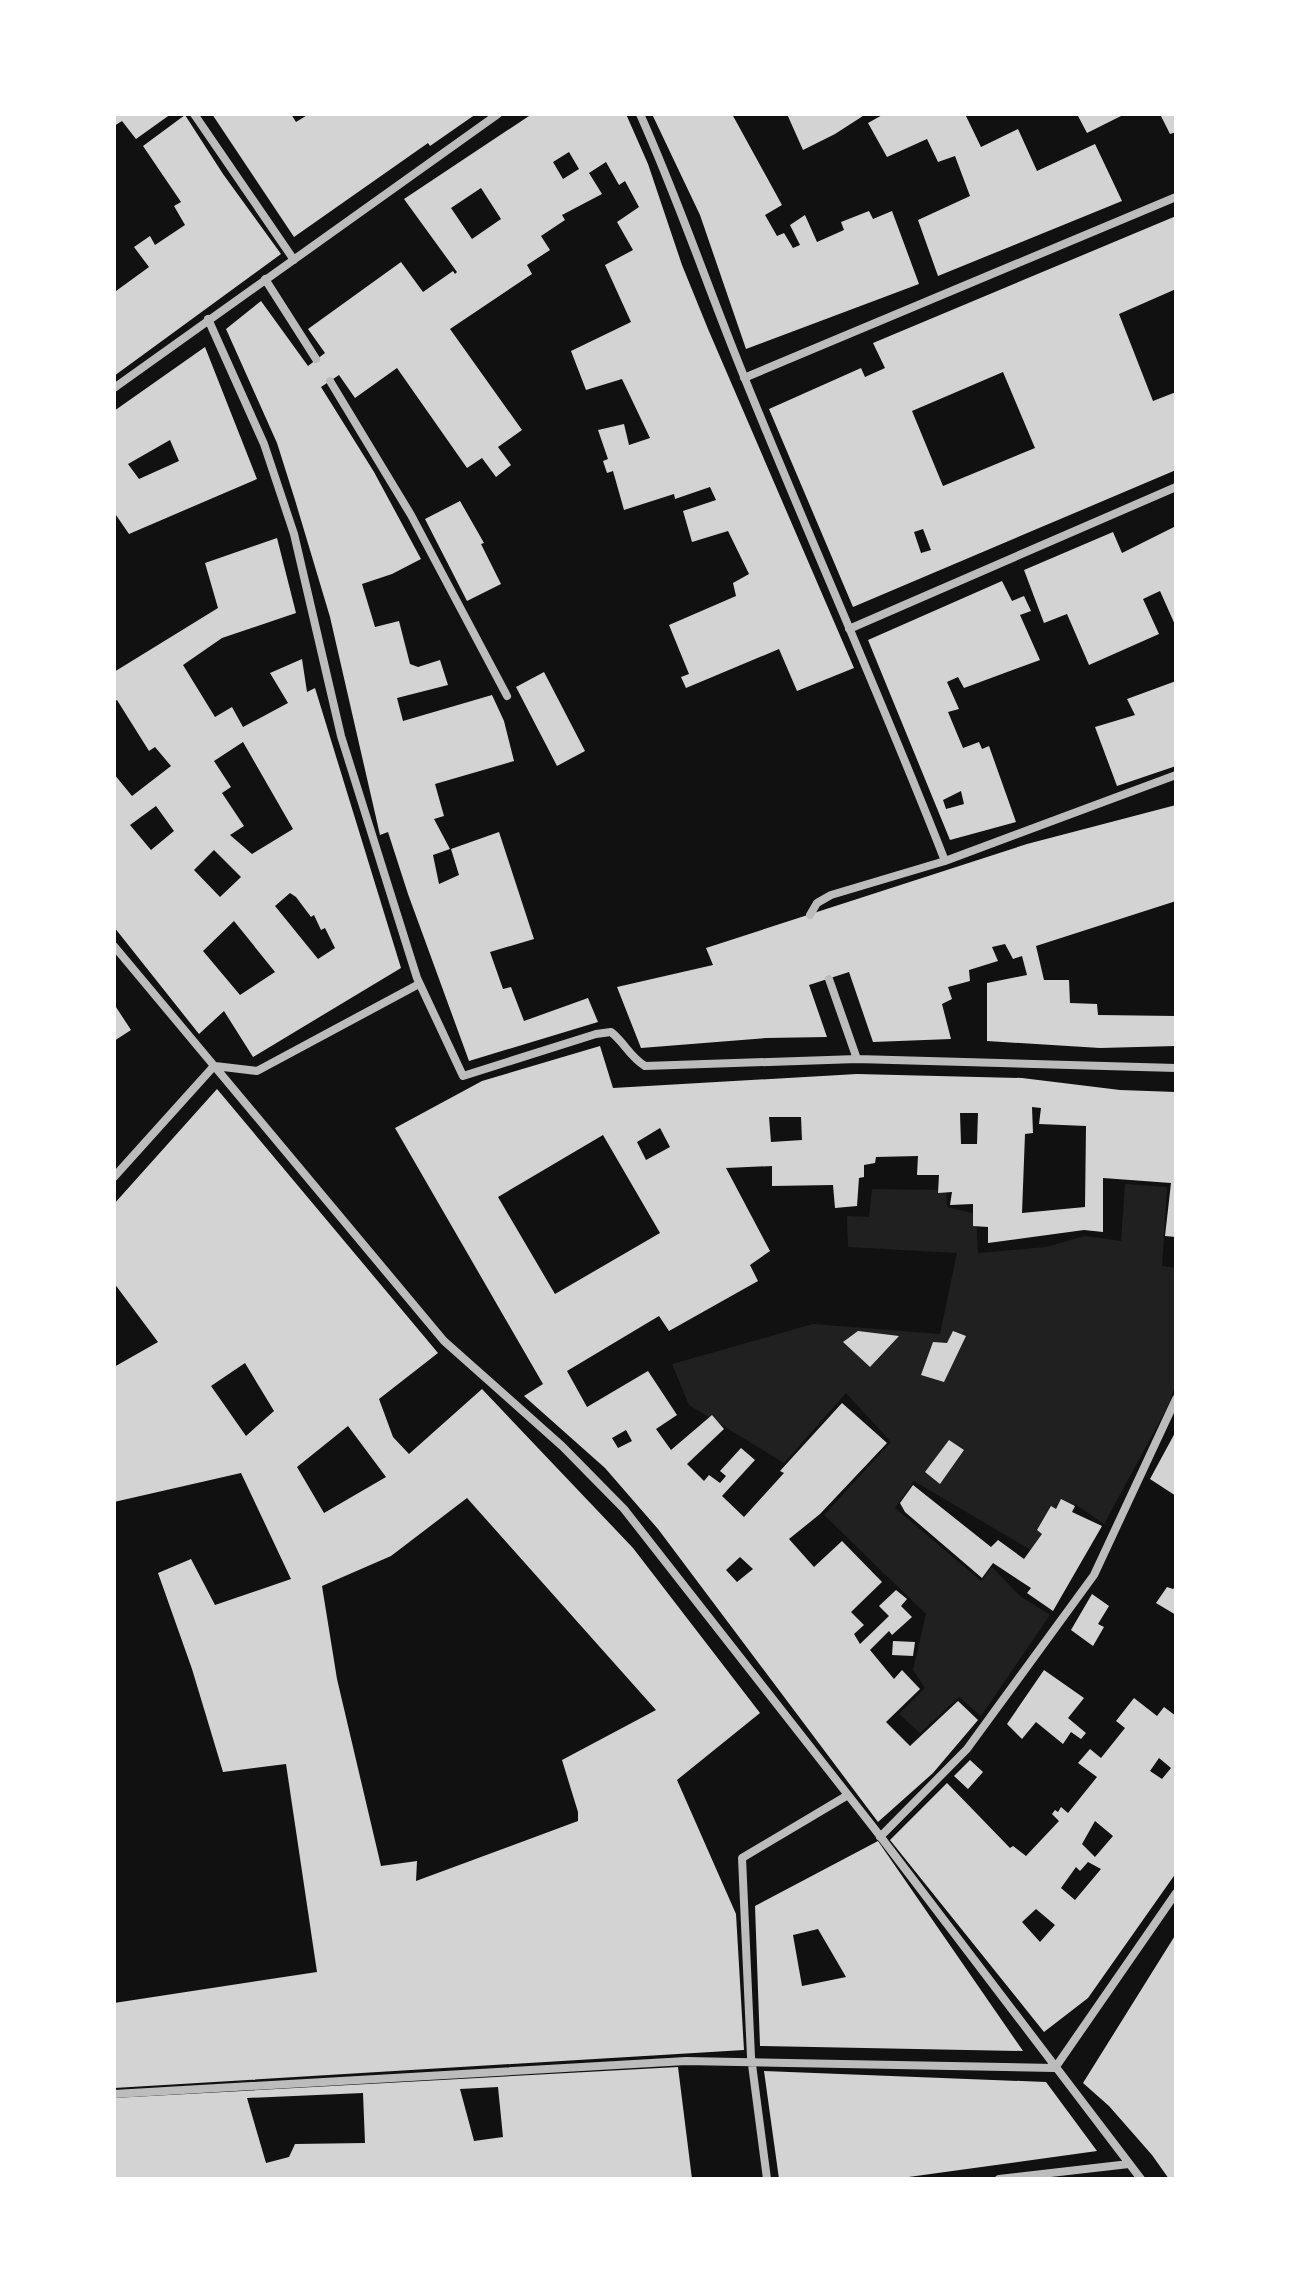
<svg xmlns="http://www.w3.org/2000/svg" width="1290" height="2293" font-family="Helvetica,sans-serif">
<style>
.green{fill:#202020}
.building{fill:#d3d3d3;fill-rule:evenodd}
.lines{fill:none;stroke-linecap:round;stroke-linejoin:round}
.minor{stroke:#bcbcbc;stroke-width:8}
</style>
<rect width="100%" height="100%" fill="#111"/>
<!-- green -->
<path class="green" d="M 1125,1184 L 1167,1187 L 1162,1266 L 1176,1268 L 1176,1382 L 1169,1404 L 1104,1524 L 1075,1504 L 1034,1552 L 914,1481 L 895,1508 L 981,1581 L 992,1567 L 1020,1596 L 1050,1615 L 981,1716 L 959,1697 L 920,1733 L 899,1714 L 925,1688 L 913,1670 L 926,1614 L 824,1515 L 891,1442 L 846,1393 L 784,1463 L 689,1405 L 672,1364 L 813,1324 L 940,1334 L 957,1253 L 848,1247 L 847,1216 L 869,1217 L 872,1189 L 946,1190 L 947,1207 L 976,1214 L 978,1253 L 1046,1247 L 1085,1236 L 1121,1241 Z"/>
<!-- building -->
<path class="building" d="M 114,114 L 171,114 L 136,139 L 122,121 L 114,126 Z
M 212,114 L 291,114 L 296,122 L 309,114 L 476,114 L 430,146 L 428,143 L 294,237 Z
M 532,114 L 626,114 L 648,164 L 682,265 L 708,329 L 854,668 L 797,691 L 779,649 L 686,688 L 681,677 L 689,674 L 669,625 L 736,596 L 733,583 L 749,574 L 728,531 L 692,542 L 683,511 L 716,500 L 710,487 L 675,499 L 674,494 L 624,510 L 613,471 L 607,473 L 603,461 L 608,459 L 598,430 L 624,424 L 629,445 L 650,438 L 622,379 L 586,390 L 571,351 L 631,322 L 605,265 L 633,250 L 617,222 L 639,207 L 625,181 L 619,185 L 606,162 L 589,173 L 602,194 L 562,215 L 565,220 L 541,236 L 550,250 L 527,265 L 532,274 L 450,329 L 522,430 L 498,447 L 511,465 L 496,477 L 482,458 L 467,468 L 397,368 L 355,398 L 339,375 L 321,387 L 374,472 L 421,559 L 392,574 L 362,584 L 375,627 L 399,621 L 410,664 L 418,667 L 440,660 L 448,685 L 397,698 L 403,721 L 492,695 L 504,721 L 514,761 L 435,784 L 444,816 L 434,819 L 450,849 L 433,855 L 439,884 L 459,875 L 451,849 L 499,832 L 534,939 L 490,952 L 503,989 L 511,987 L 524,1021 L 588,998 L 598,1022 L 469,1061 L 408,894 L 388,832 L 380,835 L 330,617 L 295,500 L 277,443 L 226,329 L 261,301 L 308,366 L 325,353 L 308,329 L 401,262 L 423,292 L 453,271 L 455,274 L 457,272 L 404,199 ZM 569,152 L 579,169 L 563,179 L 553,162 ZM 481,188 L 501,219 L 472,239 L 451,208 Z
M 652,114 L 732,114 L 782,205 L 765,215 L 777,236 L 784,233 L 793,248 L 800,245 L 790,225 L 805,215 L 817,242 L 844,230 L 841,222 L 869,211 L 873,219 L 892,211 L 919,284 L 746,349 L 700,215 Z
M 787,114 L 866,114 L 835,134 L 803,150 Z
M 884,114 L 965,114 L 981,147 L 1018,129 L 1037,171 L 1095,144 L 1122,201 L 938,276 L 918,220 L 970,196 L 955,156 L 938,162 L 927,139 L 887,157 L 868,123 Z
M 1077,114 L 1125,114 L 1087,133 Z
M 1160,114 L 1176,114 L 1176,132 L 1170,134 Z
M 185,115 L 223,174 L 281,254 L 114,376 L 114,289 L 116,291 L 149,267 L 134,247 L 150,236 L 155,245 L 185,225 L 174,206 L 181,202 L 143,146 Z
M 1176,216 L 1176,289 L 1119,314 L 1153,401 L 1176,392 L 1176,470 L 853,607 L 769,409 L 861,368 L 865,377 L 885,368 L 873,343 ZM 1003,372 L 1035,448 L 943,486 L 912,411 ZM 923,529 L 931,550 L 921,553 L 914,532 Z
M 205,347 L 257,479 L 129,534 L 116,515 L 114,516 L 114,411 ZM 170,440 L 179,461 L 139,479 L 128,464 Z
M 460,501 L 484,543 L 481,544 L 501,584 L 467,601 L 425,519 Z
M 1176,526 L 1176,627 L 1160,591 L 1143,599 L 1159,634 L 1089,665 L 1067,614 L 1044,623 L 1024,570 L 1113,532 L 1122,553 Z
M 277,538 L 296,613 L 222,638 L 183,665 L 215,717 L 232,707 L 243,727 L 288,703 L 270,673 L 302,659 L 307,692 L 315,688 L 401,968 L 253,1057 L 224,1011 L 199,1034 L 114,927 L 114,774 L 132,796 L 171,766 L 155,747 L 149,751 L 117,700 L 114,702 L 114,672 L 218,608 L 205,563 ZM 243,742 L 293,829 L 252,854 L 230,835 L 244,826 L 222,793 L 231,787 L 214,761 ZM 156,806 L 174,831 L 151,850 L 130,825 ZM 214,850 L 241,877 L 220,897 L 194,870 ZM 290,893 L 296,897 L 311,917 L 314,915 L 321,930 L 325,928 L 335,948 L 318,959 L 275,906 ZM 234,921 L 275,972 L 240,995 L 203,951 Z
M 1002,581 L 1012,601 L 1024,596 L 1031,611 L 1020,615 L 1040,660 L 964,688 L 958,677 L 947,682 L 959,709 L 948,712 L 963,748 L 979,742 L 982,749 L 989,746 L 1016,822 L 950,840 L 868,640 ZM 961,791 L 964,804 L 946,809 L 943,800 Z
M 544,672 L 585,751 L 557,766 L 516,687 Z
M 1176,681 L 1176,766 L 1117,786 L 1095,727 L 1135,715 L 1127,699 Z
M 1176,805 L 1176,901 L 1036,946 L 1044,980 L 1069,980 L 1070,1003 L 1097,1004 L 1098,1015 L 1176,1016 L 1176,1046 L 1100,1048 L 987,1041 L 987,983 L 1027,975 L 1022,956 L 1013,959 L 1005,944 L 992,947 L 998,961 L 969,970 L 970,981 L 948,987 L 952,999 L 942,1004 L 951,1039 L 873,1042 L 849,972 L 809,985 L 827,1037 L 766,1038 L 641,1048 L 617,987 L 713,965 L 706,948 L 1027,844 Z
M 114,1004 L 131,1030 L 114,1041 Z
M 600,1046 L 613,1088 L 857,1074 L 1022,1078 L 1120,1090 L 1176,1092 L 1176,1237 L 1165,1236 L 1171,1183 L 1103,1178 L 1103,1232 L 1084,1230 L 988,1243 L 988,1227 L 973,1226 L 973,1204 L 950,1205 L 952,1192 L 938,1193 L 939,1175 L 917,1175 L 918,1156 L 876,1157 L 875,1163 L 864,1165 L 864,1177 L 859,1178 L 857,1206 L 835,1208 L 833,1185 L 772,1186 L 772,1166 L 726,1168 L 770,1251 L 750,1265 L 758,1281 L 669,1331 L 659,1316 L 567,1371 L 587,1407 L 648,1371 L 677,1415 L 656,1429 L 671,1450 L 712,1415 L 724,1429 L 687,1464 L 704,1481 L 709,1475 L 720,1483 L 726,1476 L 720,1471 L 741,1448 L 755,1460 L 722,1496 L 744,1517 L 784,1473 L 780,1471 L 842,1403 L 887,1443 L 820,1514 L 789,1539 L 814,1567 L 842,1541 L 882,1582 L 851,1612 L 864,1625 L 854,1634 L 860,1644 L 889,1616 L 879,1606 L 896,1590 L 907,1599 L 901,1606 L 912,1617 L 892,1635 L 889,1631 L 870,1650 L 894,1679 L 902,1670 L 920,1689 L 886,1722 L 910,1746 L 958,1701 L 978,1720 L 933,1773 L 878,1822 L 658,1529 L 605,1468 L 524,1396 L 543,1384 L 395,1128 L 482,1081 ZM 1032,1107 L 1041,1108 L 1039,1124 L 1086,1126 L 1085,1207 L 1022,1213 L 1025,1134 L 1033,1133 ZM 960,1113 L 978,1113 L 977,1144 L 961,1144 ZM 769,1117 L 801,1117 L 802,1140 L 771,1142 ZM 660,1128 L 670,1147 L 646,1160 L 637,1142 ZM 603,1135 L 660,1233 L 555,1294 L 498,1197 ZM 626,1430 L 632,1441 L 618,1448 L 612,1438 ZM 740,1557 L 753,1569 L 737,1582 L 726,1570 Z
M 217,1089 L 438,1353 L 379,1399 L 393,1437 L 409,1454 L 482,1389 L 633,1548 L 760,1713 L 677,1780 L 736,1914 L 744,2050 L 114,2088 L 114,2003 L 317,1972 L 286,1764 L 223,1772 L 192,1669 L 158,1573 L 191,1559 L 215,1605 L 291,1579 L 241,1473 L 114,1502 L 114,1367 L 158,1342 L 114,1283 L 114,1204 ZM 245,1363 L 274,1411 L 246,1436 L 211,1386 ZM 348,1426 L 386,1477 L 324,1513 L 297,1467 ZM 467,1498 L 656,1710 L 562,1760 L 578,1812 L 578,1821 L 416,1881 L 417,1861 L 381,1866 L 337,1679 L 322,1586 L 391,1556 Z
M 858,1331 L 899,1336 L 870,1367 L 843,1342 Z
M 953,1331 L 966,1336 L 944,1382 L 921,1375 L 933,1342 L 947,1343 Z
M 1176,1431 L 1176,1496 L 1150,1479 Z
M 949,1440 L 964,1450 L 940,1484 L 925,1472 Z
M 913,1485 L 991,1547 L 998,1540 L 1024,1559 L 1042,1534 L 1037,1530 L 1051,1506 L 1056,1509 L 1061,1499 L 1075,1506 L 1072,1512 L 1102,1526 L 1053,1611 L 1027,1593 L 1031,1588 L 993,1563 L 982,1578 L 905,1512 L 900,1503 Z
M 1176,1586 L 1176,1615 L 1156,1603 L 1167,1587 L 1173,1589 Z
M 1092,1594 L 1109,1606 L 1098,1624 L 1104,1627 L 1093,1646 L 1071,1630 Z
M 893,1641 L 915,1642 L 913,1656 L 892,1655 Z
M 1044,1670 L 1084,1698 L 1068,1718 L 1086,1733 L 1081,1739 L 1071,1732 L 1063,1744 L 1036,1722 L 1022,1739 L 1007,1724 Z
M 1134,1698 L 1157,1716 L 1164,1707 L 1176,1716 L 1176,1873 L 1088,1998 L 1044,2032 L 890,1840 L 947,1783 L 1010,1848 L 1013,1846 L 1026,1856 L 1059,1821 L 1052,1814 L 1055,1810 L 1058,1812 L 1061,1807 L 1068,1813 L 1097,1777 L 1078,1763 L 1090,1749 L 1101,1758 L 1125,1728 L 1116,1721 ZM 1159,1758 L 1171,1768 L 1162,1779 L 1150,1771 ZM 1095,1821 L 1113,1836 L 1095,1857 L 1082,1844 ZM 1088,1862 L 1101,1869 L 1075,1900 L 1061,1888 L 1076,1867 L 1080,1871 ZM 1036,1909 L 1055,1925 L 1040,1942 L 1022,1922 Z
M 970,1760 L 983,1772 L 968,1789 L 954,1776 Z
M 878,1841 L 1023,2051 L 760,2046 L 755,1906 ZM 818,1929 L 846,1977 L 802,1986 L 793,1935 Z
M 1176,1934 L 1176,2179 L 1169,2179 L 1152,2155 L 1109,2106 L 1083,2083 Z
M 678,2067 L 692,2179 L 114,2179 L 114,2098 ZM 498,2087 L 503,2137 L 474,2141 L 460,2089 ZM 363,2093 L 365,2143 L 295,2144 L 289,2157 L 266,2163 L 247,2098 Z
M 764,2071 L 1046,2082 L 1097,2151 L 894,2179 L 779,2179 Z"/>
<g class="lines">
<!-- minor -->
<path class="minor" d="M 194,114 L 294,260
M 640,114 C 679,201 709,291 745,379 C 810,540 882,699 945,861
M 265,279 L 316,359
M 208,319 L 264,444 L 294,534 L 341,736 L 417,978 L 463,1076 L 596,1034 L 611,1032 C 625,1043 629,1056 645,1066 L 857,1059 L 1176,1068
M 744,378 L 1176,197
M 330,381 L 411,515 L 507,696
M 114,388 L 498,114
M 849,629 L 1176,487
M 810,915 L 817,903 L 831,895 L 945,861 L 1176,775
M 114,946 L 444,1341 L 562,1446 L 624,1509 L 877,1832 L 1141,2179
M 829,979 L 857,1059
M 215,1066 L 257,1071 L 419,984
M 114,1177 L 214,1066
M 880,1837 L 967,1749 L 1094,1575 L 1176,1399
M 1055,2068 L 1176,1893
M 114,2094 L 686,2061 L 1055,2068
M 767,2179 L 751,2057 L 742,1858 L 848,1795
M 999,2179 L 1129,2164"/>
</g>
<!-- border -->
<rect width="1290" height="2293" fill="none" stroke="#ffffff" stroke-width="232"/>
</svg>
